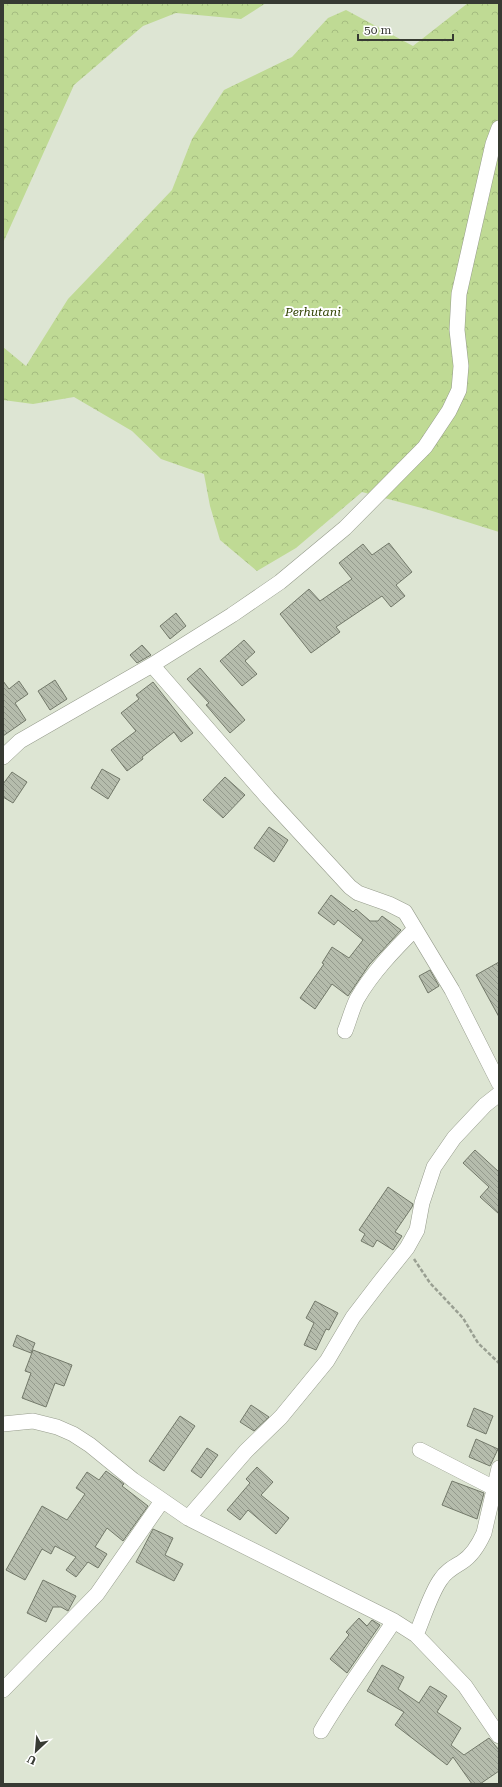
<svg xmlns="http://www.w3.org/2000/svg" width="502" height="1787" font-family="'Roboto Serif',serif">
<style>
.forest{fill:url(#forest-crowns)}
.building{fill:url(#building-back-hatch);stroke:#73796a}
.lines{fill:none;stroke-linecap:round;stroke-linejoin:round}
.minor-casing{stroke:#969c8c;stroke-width:16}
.path{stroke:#999f92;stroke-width:2.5;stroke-dasharray:4 2;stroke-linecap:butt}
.minor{stroke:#fff;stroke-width:15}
.labels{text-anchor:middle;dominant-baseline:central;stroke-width:4;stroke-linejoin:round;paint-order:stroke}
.park-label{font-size:12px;font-style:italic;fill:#304200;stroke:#fff}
</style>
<defs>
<pattern id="forest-crowns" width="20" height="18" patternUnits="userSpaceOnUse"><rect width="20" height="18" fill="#bfda94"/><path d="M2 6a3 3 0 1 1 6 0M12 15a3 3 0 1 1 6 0" fill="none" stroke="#a5bc80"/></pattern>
<pattern id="building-back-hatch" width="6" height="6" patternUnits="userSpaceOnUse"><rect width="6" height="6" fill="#b5bcac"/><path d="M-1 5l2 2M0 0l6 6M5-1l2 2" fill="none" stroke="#949a8d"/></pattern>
</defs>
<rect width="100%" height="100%" fill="#dde5d3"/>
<!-- forest -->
<path class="forest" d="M 3,3 L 266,3 L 241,19 L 176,13 L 143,26 L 74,85 L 3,243 Z
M 468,3 L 499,3 L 499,532 L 429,510 L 362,492 L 296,548 L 257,571 L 220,540 L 210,506 L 204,474 L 161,459 L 132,431 L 74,397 L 33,404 L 3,400 L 3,347 L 26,366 L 68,299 L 172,190 L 192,139 L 224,90 L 292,57 L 328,18 L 346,10 L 413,46 Z"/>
<!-- building -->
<path class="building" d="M 389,543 L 412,572 L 396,585 L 405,596 L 391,607 L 382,596 L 336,627 L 340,632 L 311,653 L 280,614 L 309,589 L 320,601 L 352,579 L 339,563 L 363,544 L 372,555 Z
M 176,613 L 186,626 L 170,639 L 160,626 Z
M 244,640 L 255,652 L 245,661 L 257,674 L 242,686 L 220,661 Z
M 142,645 L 151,655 L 137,663 L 130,655 Z
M 200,668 L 245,720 L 230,733 L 206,705 L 209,703 L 187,679 Z
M 55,680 L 67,699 L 50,710 L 38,691 Z
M 3,681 L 9,689 L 19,681 L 28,694 L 15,703 L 26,720 L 3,736 Z
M 153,682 L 193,733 L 181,742 L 174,732 L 142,757 L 143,759 L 127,771 L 111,750 L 136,731 L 121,713 L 139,699 L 136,695 Z
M 102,769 L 120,779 L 108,799 L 91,788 Z
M 12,772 L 27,782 L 13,803 L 3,797 L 3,784 Z
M 225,777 L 245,795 L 223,818 L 203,800 Z
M 269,827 L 288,840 L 274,862 L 254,848 Z
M 331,895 L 353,912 L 356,909 L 370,921 L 378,921 L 382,916 L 401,930 L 369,965 L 348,996 L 332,984 L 315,1009 L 300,998 L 324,964 L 322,963 L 332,947 L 349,958 L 363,940 L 338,920 L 334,925 L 318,913 Z
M 499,962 L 499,1017 L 476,975 Z
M 430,970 L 439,986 L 428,993 L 419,976 Z
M 475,1150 L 499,1172 L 499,1214 L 480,1197 L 489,1187 L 463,1163 Z
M 388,1187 L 413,1204 L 412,1207 L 395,1232 L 402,1236 L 393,1250 L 377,1240 L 373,1247 L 361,1241 L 365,1234 L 359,1230 Z
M 315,1301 L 338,1313 L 329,1330 L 326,1329 L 316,1350 L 304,1345 L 314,1323 L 306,1318 Z
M 17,1335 L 35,1343 L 31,1353 L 13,1346 Z
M 33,1350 L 72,1365 L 64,1386 L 55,1383 L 46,1407 L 22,1398 L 31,1373 L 25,1371 Z
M 251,1405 L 269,1417 L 254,1431 L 240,1422 Z
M 474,1408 L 493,1416 L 486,1434 L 467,1426 Z
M 180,1416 L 195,1426 L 164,1471 L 149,1461 Z
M 476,1439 L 498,1449 L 490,1466 L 469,1457 Z
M 207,1448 L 218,1455 L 201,1478 L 191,1471 Z
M 257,1467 L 273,1482 L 261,1495 L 289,1518 L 276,1534 L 248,1510 L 240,1520 L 227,1510 L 250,1483 L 246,1479 Z
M 106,1471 L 124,1484 L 122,1486 L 148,1506 L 123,1541 L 107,1528 L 95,1547 L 107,1554 L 98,1568 L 88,1562 L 76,1577 L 66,1570 L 76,1557 L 55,1546 L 51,1554 L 42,1549 L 25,1580 L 6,1570 L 42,1506 L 67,1520 L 85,1494 L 76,1488 L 87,1472 L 99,1480 Z
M 452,1481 L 484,1493 L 477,1519 L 442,1505 Z
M 153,1529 L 173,1538 L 165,1555 L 183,1564 L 174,1581 L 136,1562 Z
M 43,1580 L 76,1596 L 68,1611 L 61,1607 L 53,1607 L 46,1622 L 27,1613 Z
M 359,1618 L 367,1626 L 372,1620 L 380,1625 L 347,1673 L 330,1659 L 349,1635 L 346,1632 Z
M 382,1665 L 404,1677 L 398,1689 L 419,1703 L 430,1686 L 447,1696 L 437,1712 L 461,1728 L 451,1745 L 464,1755 L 489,1738 L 499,1750 L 499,1771 L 480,1784 L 472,1784 L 453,1757 L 447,1765 L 395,1725 L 404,1712 L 367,1691 Z"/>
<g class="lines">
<defs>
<path id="minor" d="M 152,665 L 268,798 L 350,887 L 358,893 L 389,904 L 405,912 L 452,990 L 499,1083
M 3,757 L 20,741 L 152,665 L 232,615 L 280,582 L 345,528 L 425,447 L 449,411 L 459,390 L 461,366 L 457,330 L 459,294 L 493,144 L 499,128
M 345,1031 C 349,1021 352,1009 357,999 C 372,973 394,950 415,929
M 3,1424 L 33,1421 L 57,1427 L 73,1434 L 90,1445 L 133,1480 L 188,1518 L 394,1621 L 416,1635 L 465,1686 L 499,1736
M 420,1450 L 494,1488
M 188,1518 L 246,1451 L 281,1417 L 327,1361 L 353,1317 L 379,1283 L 407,1248 L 417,1230 L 422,1203 L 434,1167 L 454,1138 L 485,1105 L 499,1094
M 416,1635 C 423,1619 431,1592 441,1579 C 446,1571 454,1567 462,1562 C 473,1555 479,1544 484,1533 L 499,1468
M 3,1690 L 97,1594 L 162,1501
M 321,1731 C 343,1693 370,1658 394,1621"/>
</defs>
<!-- minor casing -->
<use href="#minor" class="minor-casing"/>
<!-- path -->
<path class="path" d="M 414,1259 L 430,1283 L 463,1318 L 478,1343 L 499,1363"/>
<!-- minor -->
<use href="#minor" class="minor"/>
</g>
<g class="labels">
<!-- park labels -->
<g class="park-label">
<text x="313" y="312">Perhutani</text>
</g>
</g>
<!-- border -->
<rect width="502" height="1787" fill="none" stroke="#373a33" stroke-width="8"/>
<!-- north arrow -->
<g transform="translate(36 1751) rotate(206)" stroke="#ffffff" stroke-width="3" paint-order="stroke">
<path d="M0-3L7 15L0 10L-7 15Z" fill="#373a33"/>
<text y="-6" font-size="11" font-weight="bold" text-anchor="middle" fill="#373a33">U</text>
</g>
<!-- scale -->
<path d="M358 34v6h95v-6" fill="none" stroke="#373a33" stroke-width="2"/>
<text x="364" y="34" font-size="12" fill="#373a33" stroke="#ffffff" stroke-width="3" paint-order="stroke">50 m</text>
</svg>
